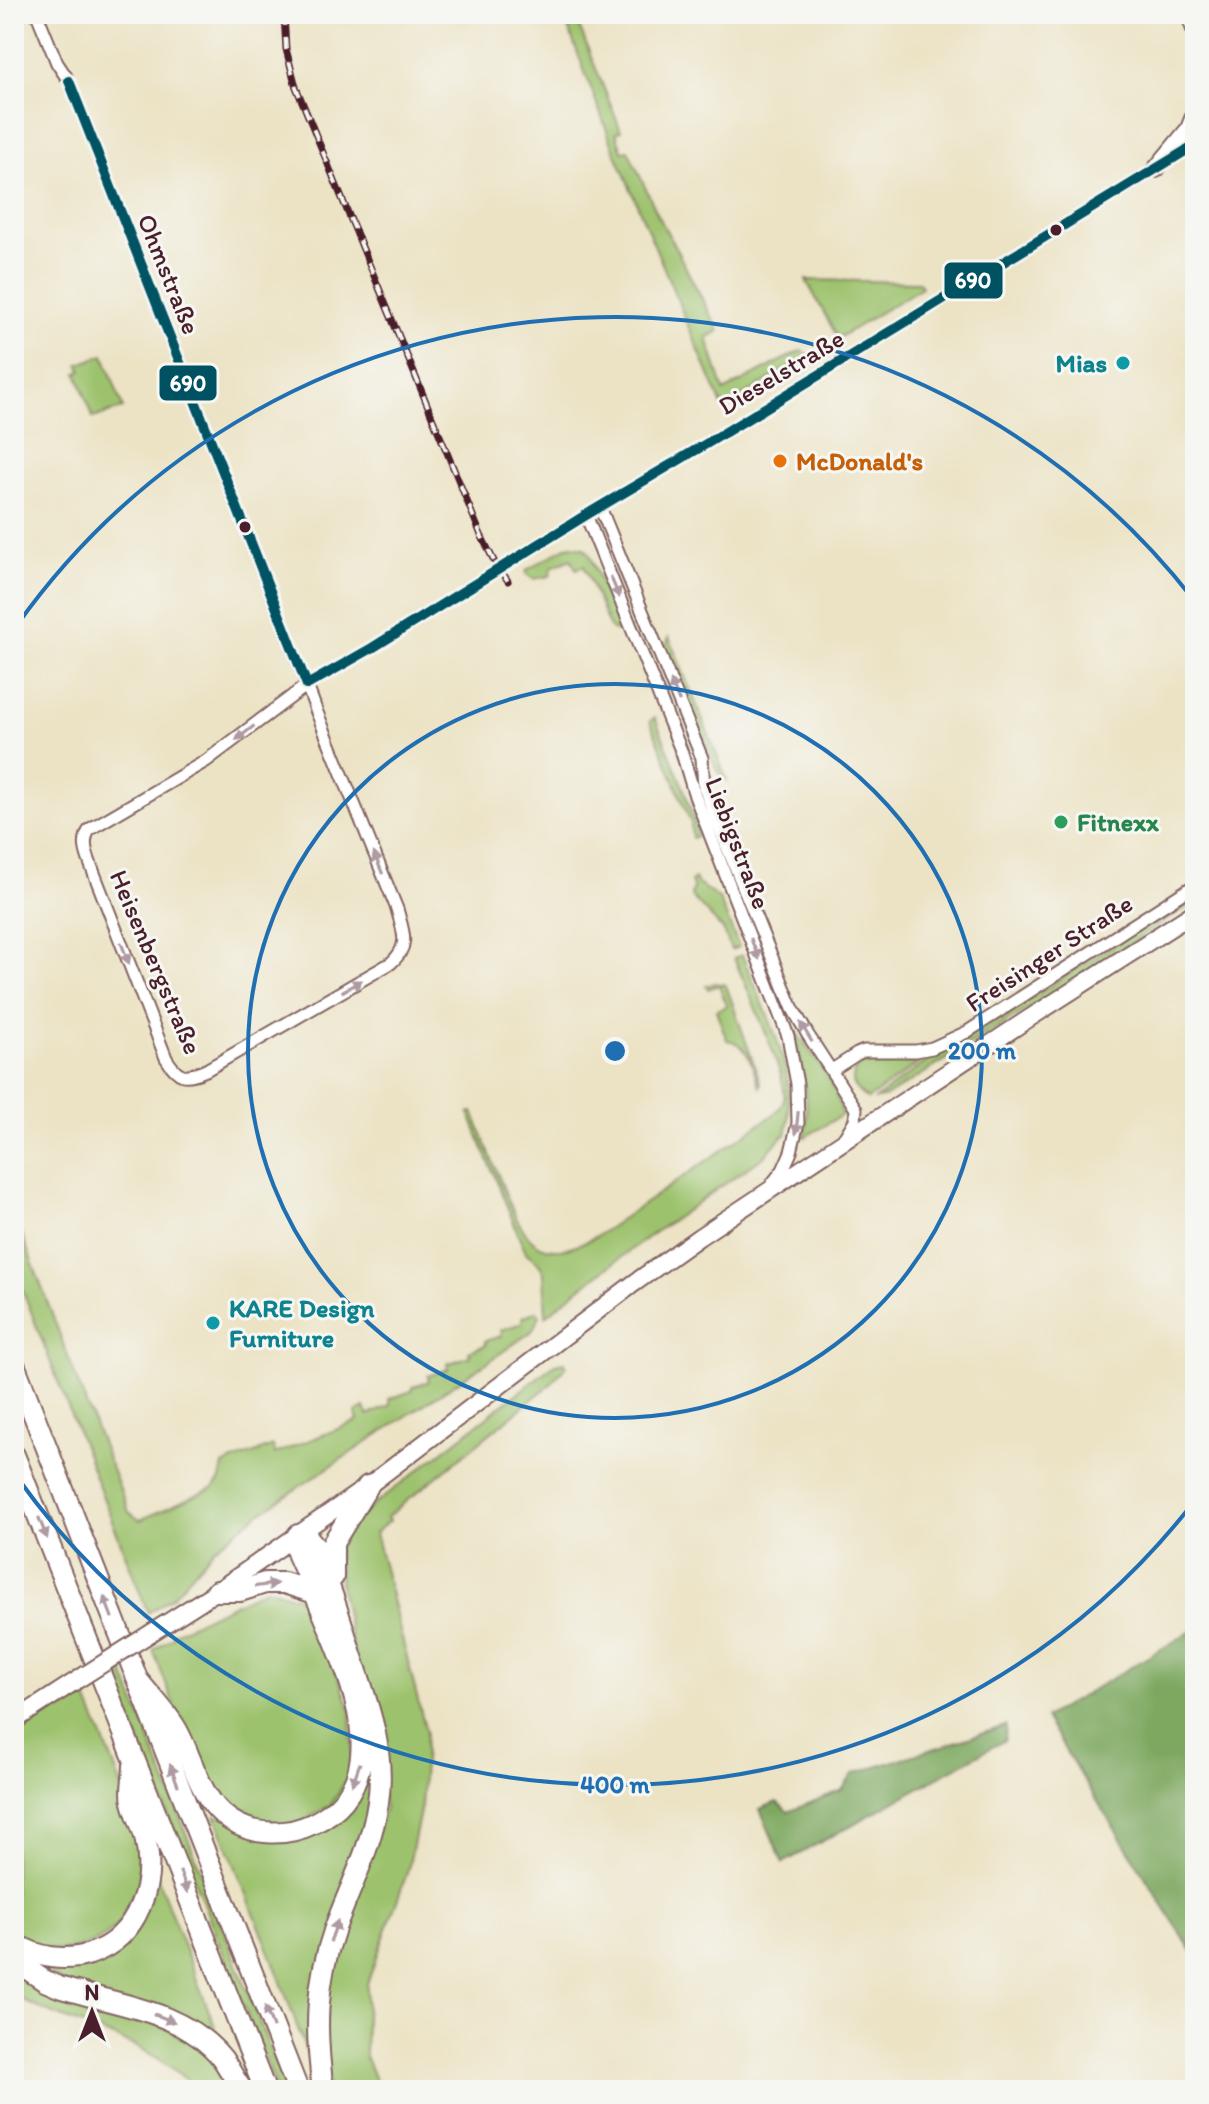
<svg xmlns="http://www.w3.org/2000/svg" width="1209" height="2104" font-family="Itim,sans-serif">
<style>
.green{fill:#9dc26d;stroke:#74704c;stroke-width:2}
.forest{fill:#7ea860;stroke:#646446;stroke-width:2}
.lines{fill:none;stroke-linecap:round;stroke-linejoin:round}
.street-casing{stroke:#836461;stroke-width:15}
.secondary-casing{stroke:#836461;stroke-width:20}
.highway-casing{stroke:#836461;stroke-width:24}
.street{stroke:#fff;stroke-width:11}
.secondary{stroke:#fff;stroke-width:16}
.highway{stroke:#fff;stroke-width:20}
.rail-casing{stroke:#4a1f2b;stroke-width:7}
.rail{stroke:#f6f6f2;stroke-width:4;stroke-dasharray:12;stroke-linecap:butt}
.secondary-bridge-casing{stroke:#836461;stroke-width:20;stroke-linecap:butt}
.secondary-bridge{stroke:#fff;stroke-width:16}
.bus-1-casing{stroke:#f6f6f2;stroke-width:16}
.bus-1{stroke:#005262;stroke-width:10}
.oneway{fill:#ae9aa0}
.ring{fill:none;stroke:#1f6fb2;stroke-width:4}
.bus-dot{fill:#4a1f2b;stroke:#f6f6f2;stroke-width:3}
.culture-dot{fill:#0f9aa8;stroke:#f6f6f2;stroke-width:3}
.food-dot{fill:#e8710a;stroke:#f6f6f2;stroke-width:3}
.leisure-dot{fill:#2e9e5b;stroke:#f6f6f2;stroke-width:3}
.labels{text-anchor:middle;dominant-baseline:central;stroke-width:6;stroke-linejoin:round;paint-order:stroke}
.street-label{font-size:26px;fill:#4a1f2b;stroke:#f6f6f2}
.culture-label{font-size:26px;font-weight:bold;fill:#0d838f;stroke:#f6f6f2;text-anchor:end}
.food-label{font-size:26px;font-weight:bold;fill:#c56008;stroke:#f6f6f2;text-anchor:start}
.leisure-label{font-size:26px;font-weight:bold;fill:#27864d;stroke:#f6f6f2;text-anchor:start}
.centre{fill:#1f6fb2;stroke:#f6f6f2;stroke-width:4}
.ring-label{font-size:24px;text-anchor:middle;font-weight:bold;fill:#1f6fb2;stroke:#f6f6f2;stroke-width:6;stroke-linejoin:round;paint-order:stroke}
.line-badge{stroke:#f6f6f2;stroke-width:3}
.badge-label{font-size:22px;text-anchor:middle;font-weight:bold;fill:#fff}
</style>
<rect width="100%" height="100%" fill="#f6f6f2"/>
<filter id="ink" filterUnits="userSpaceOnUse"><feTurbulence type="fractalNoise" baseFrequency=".0125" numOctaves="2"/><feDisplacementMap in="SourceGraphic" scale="16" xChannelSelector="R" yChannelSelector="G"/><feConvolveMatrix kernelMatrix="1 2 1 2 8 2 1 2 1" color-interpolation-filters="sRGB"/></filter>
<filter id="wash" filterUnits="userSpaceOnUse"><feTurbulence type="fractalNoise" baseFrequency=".006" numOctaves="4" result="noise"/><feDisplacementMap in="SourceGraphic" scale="32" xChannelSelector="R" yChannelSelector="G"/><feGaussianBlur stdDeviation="1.8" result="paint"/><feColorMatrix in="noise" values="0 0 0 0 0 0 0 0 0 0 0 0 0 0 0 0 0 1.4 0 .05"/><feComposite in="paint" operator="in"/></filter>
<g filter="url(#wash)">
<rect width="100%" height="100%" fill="#ece3c5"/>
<!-- green -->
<path class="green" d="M 563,14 L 574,14 L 621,131 L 616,133 L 622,151 L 628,150 L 657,213 L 719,331 L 707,338 L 724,391 L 798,352 L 802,351 L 809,355 L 723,408 L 615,152 Z
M 806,280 L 919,282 L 922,287 L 838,338 Z
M 104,355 L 123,408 L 93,418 L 77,373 L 82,371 L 79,364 Z
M 572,546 L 584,548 L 589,553 L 620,632 L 612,630 L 608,624 L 584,566 L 576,569 L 571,559 L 552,567 L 550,576 L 534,579 L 526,574 L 527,570 L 566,547 Z
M 669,637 L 727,780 L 722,777 L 717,771 L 666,645 Z
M 655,718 L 684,789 L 697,829 L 697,836 L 692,838 L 691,823 L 650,721 Z
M 695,879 L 697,883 L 719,899 L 739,947 L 731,950 L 724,931 L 691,896 L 693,887 L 691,882 Z
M 1195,893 L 1195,902 L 1044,999 L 887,1096 L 874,1100 L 929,1060 L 932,1054 L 954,1047 L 969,1038 Z
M 742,955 C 765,1011 800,1072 786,1135 L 781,1137 L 765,1156 L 648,1237 L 576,1291 L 546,1316 L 544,1273 C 540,1263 535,1259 526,1253 L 469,1113 L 473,1112 C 483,1137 493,1162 503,1187 C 524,1240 538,1267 597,1236 L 773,1115 C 778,1111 782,1107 784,1100 C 789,1079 744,982 734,958 Z
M 715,983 L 725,985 L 727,988 L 761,1084 L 760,1087 C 753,1070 749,1042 727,1040 L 716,1010 L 727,1006 L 719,985 L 708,989 L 706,986 Z
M 794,1029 C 812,1055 838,1083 842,1115 L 805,1137 C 811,1101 801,1064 794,1029 Z
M 924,1057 L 919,1063 L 868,1099 C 861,1095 853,1089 853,1080 C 853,1050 904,1059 924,1057 Z
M 14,1214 L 86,1404 L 129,1512 L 140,1520 L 213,1488 L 220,1480 L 223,1465 L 273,1446 L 275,1454 L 358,1421 L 356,1413 L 365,1408 L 368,1415 L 390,1406 L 389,1399 L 412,1391 L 412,1387 L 429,1381 L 428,1376 L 448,1369 L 447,1364 L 470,1356 L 469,1351 L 486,1345 L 485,1341 L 502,1336 L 501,1330 L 522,1323 L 522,1317 L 537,1311 L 540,1316 L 532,1331 L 491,1360 L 257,1515 L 215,1548 L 172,1597 L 148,1613 L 14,1268 Z
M 565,1362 L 566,1365 L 552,1383 L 387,1517 L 389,1521 L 375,1533 L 426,1732 L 421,1806 L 408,1870 L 367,1984 L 365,2055 L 379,2090 L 329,2090 L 323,2054 L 330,1967 L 385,1808 L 341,1591 L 338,1563 L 338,1550 L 352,1523 L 375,1504 L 555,1364 Z
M 267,1588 L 309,1601 L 351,1710 L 353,1769 L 331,1805 L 295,1825 L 244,1821 L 204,1784 L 153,1650 L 173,1637 L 172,1634 Z
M 123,1671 L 286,2090 L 277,2090 L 114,1677 Z
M 86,1696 C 104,1743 152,1843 138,1890 C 133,1907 123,1920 111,1931 C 98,1945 67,1953 48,1949 C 37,1946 25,1938 14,1934 L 14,1736 L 63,1705 L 65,1709 Z
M 367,1749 L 373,1788 L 309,2059 L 273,1960 L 215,1816 L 315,1829 Z
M 156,1874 L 226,2055 L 65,1983 L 33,1962 L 98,1959 Z
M 14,1967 L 138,2014 L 202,2046 L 234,2090 L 196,2090 C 153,2041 87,2031 30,2004 L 14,1994 Z"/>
<!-- forest -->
<path class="forest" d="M 1195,1629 L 1195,1956 L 1045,1718 Z
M 1006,1726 L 1005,1740 L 783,1863 L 760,1809 L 777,1802 L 788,1812 L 842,1790 L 853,1774 Z"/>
</g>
<g filter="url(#ink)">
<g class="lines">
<defs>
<path id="street" d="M 37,14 L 57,63 L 69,81 L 296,658 C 303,676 310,693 316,710 L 397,909 C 403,932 411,945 391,963 L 206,1070 C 185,1079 178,1078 166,1058 L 92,868 C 87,855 81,841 90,829 L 206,761 L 307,685 L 372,648 L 586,515 L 711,441 L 1195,145
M 600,507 L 702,758 L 704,787 L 716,820 L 793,1009 L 808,1035 L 856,1109 L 855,1120 L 846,1135
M 586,515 L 682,753 L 695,796 L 788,1036 L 797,1084 L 798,1123 L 791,1152 L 783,1170 L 772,1184
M 832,1070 L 857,1054 L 864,1051 L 916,1051 L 932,1048 L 967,1032 L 1195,885"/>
<path id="secondary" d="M 1189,14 L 1195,29
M 1156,169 L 1189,129 L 1195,114
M 151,1633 L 217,1591 L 368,1486 L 633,1284 L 699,1237 L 1025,1021 L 1195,912
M 14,1721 L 74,1682"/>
<path id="highway" d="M 14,1364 L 298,2090
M 14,1455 L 265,2090
M 333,1577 L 333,1543 L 368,1486
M 217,1591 L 240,1591 L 265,1583 L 284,1583 L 315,1593
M 137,1679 C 150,1696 168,1713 178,1732 C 194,1762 200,1800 230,1820 C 254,1836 287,1836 312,1824 C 392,1786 357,1695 332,1634 C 321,1608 310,1581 298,1555 L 296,1547 L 298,1535 L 309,1539 L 314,1545 C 328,1581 340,1617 351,1654 C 367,1702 386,1751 378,1802 C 372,1846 350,1887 335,1928 C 315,1985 315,2031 323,2090
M 14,1943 C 37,1958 65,1962 90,1954 C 139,1937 156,1883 145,1837 C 142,1825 136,1814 133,1802 C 130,1791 134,1777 134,1765
M 14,1960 L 45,1981 L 59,1987 C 114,2005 182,2009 222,2058 C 229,2068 235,2080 242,2090"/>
</defs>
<!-- street casing -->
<use href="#street" class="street-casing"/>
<!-- secondary casing -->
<use href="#secondary" class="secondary-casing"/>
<!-- highway casing -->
<use href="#highway" class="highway-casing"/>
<!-- street -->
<use href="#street" class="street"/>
<!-- secondary -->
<use href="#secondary" class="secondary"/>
<!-- highway -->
<use href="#highway" class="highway"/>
<defs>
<path id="rail" d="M 284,14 L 286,49 L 296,87 L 481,535 L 494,561 L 508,581"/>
</defs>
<!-- rail casing -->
<use href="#rail" class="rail-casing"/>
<!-- rail -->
<use href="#rail" class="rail"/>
<defs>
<path id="secondary-bridge" d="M 74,1682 L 151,1633"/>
</defs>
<!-- secondary-bridge casing -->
<use href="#secondary-bridge" class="secondary-bridge-casing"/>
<!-- secondary-bridge -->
<use href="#secondary-bridge" class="secondary-bridge"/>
<defs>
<path id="bus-1" d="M 69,81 L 307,685
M 307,685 L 372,648 L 586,515 L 711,441 L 1195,145"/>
</defs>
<!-- bus-1 casing -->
<use href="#bus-1" class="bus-1-casing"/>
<!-- bus-1 -->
<use href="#bus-1" class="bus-1"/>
</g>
<!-- one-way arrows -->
<defs><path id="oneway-solid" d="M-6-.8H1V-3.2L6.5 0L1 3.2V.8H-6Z" transform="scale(2)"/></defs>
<g class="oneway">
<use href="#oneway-solid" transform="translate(615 587) rotate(67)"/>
<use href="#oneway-solid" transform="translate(675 691) rotate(-112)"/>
<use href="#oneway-solid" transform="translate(245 733) rotate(142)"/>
<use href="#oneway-solid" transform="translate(378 863) rotate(-113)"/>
<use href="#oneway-solid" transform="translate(755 949) rotate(68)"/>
<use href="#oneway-solid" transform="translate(125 953) rotate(69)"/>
<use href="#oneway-solid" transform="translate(352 986) rotate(-30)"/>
<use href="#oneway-solid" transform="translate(806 1032) rotate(-121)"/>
<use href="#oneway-solid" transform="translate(797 1123) rotate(96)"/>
<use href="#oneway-solid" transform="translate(43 1528) rotate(68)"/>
<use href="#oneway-solid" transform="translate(266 1585) rotate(-8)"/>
<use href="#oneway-solid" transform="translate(108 1607) rotate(-111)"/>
<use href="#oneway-solid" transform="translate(356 1774) rotate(110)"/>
<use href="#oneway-solid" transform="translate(174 1775) rotate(-111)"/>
<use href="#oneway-solid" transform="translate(184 1882) rotate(69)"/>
<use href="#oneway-solid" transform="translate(334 1931) rotate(-71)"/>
<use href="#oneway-solid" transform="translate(269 2017) rotate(-111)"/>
<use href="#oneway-solid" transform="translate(164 2018) rotate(22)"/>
</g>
</g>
<!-- distance rings -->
<g class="ring">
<circle cx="615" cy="1051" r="367"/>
<path d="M1193 1503A734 734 0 0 1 17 1477M17 625A734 734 0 0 1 1193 599"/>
</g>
<!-- markers -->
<g class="bus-dot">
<circle cx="1056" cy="230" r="7"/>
<circle cx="245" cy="527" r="7"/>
</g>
<g class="culture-dot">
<circle cx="1123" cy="363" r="8"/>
<circle cx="213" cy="1323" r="8"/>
</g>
<circle class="food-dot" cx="780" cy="461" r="8"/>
<circle class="leisure-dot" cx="1061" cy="822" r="8"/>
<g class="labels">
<!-- street labels -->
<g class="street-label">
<text transform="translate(169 274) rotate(68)">Ohmstraße</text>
<text transform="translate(781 372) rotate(-31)">Dieselstraße</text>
<text transform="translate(738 843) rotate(69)">Liebigstraße</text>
<text transform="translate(1049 953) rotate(-33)">Freisinger Straße</text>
<text transform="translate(156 962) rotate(67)">Heisenbergstraße</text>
</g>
<!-- culture labels -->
<g class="culture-label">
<text x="1107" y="363">Mias</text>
<text x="229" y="1308" text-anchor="start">KARE Design<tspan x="229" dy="30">Furniture</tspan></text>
</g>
<!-- food labels -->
<g class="food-label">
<text x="796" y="461">McDonald's</text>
</g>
<!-- leisure labels -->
<g class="leisure-label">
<text x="1077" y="822">Fitnexx</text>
</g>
</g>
<circle cx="615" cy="1051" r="12" class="centre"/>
<g class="ring-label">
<text x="982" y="1059">200 m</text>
<text x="615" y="1793">400 m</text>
</g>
<g class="line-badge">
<rect x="943" y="261" width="61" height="39" rx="8" fill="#005262"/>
<rect x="158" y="364" width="60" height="38" rx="8" fill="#005262"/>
</g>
<g class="badge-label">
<text x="973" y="288">690</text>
<text x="188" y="391">690</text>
</g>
<!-- margin -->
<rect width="1209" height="2104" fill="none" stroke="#f6f6f2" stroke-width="48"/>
<!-- north arrow -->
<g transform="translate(92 2012)" stroke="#f6f6f2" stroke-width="6" paint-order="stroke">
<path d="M0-6L14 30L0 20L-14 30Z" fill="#4a1f2b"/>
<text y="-12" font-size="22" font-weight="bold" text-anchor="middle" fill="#4a1f2b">N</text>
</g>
</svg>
